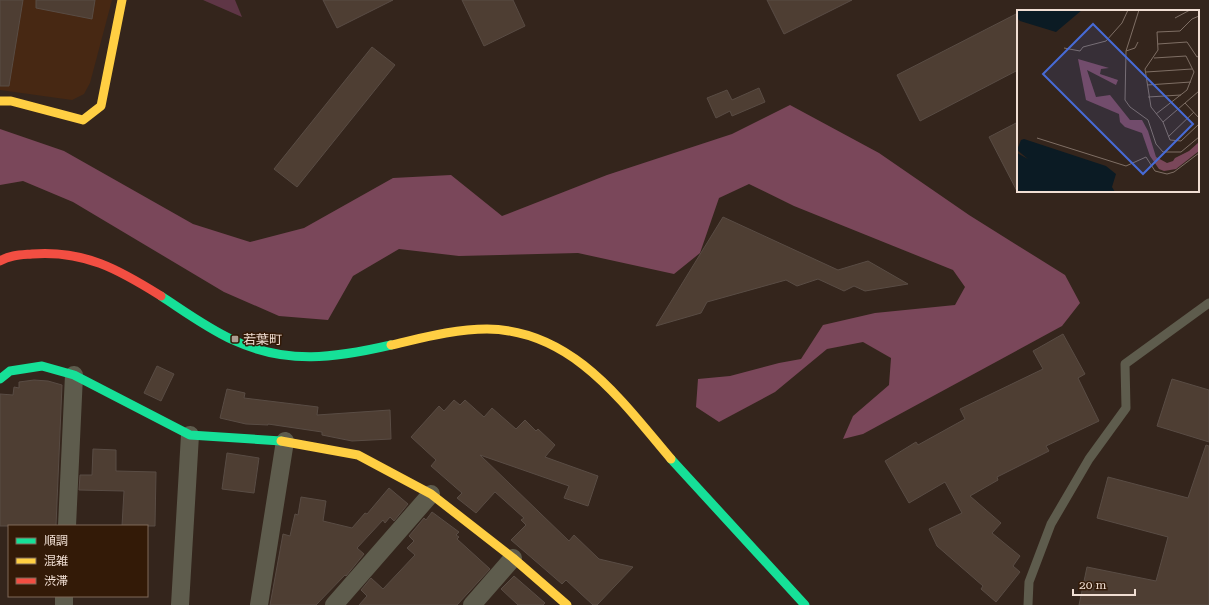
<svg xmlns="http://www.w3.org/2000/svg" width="1209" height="605" font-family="'Roboto Serif','Noto Sans JP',serif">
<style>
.built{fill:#472813}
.green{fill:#5f3646}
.forest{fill:#7a475a}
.building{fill:#4e3e33;stroke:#594c44}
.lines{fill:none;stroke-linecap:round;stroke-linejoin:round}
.lane{stroke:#5e5c4d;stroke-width:9}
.street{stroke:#5e5c4d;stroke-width:18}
.fast{stroke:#16e098;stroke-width:9}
.slow{stroke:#ffcf43;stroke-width:9}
.jam{stroke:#f24e42;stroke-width:9}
.poi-dot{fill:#ae9d93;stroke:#331a07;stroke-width:1.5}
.labels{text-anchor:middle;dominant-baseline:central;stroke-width:3;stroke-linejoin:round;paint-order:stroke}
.poi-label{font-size:13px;fill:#f0ded3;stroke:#331a07;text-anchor:start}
.inset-road{fill:none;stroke:#7f6f65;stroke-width:1}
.view{fill:#476bd7;fill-opacity:0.15;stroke:#476bd7;stroke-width:2}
.inset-edge{fill:none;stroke:#f0ded3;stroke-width:2}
</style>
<rect width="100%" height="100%" fill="#34251c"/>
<!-- built -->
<path class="built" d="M 0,0 L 112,0 L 90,83 L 84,94 L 72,100 L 0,90 Z"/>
<!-- green -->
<path class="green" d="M 203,0 L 235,0 L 242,17 Z"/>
<!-- forest -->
<path class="forest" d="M 790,105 L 879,153 L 969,215 L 1065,275 L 1080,303 L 1062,326 L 863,434 L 843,439 L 853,416 L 889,385 L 891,358 L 863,342 L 827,349 L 775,392 L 719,422 L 696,407 L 698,379 L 730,376 L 779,363 L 801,359 L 823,325 L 875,313 L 955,305 L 965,287 L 953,270 L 794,206 L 749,184 L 719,198 L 700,253 L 674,274 L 578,253 L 459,256 L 399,249 L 353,276 L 328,320 L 279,316 L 224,292 L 73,202 L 23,181 L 0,185 L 0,129 L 64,151 L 193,224 L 250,242 L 304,228 L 393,178 L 451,175 L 502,216 L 607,175 L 732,134 Z"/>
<!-- building -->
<path class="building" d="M 0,0 L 23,0 L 9,86 L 0,86 Z
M 36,0 L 95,0 L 92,19 L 36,8 Z
M 323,0 L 393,0 L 337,28 Z
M 462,0 L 513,0 L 525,26 L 484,46 Z
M 767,0 L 852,0 L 784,34 Z
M 1018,13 L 1018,70 L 920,121 L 897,75 Z
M 372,47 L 395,65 L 297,187 L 274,169 Z
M 759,88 L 765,102 L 732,116 L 730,111 L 716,118 L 707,98 L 727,90 L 732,100 Z
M 1018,122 L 1018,193 L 989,137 Z
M 723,217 L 838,270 L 868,261 L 908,284 L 865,291 L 854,286 L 844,291 L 818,279 L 797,286 L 786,280 L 707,302 L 701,313 L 656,326 Z
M 1063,334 L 1085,374 L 1078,378 L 1099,421 L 1046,446 L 1049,451 L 997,477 L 998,480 L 970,496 L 1001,523 L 992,533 L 1020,556 L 1013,566 L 1020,572 L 996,602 L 981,589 L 983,586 L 937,546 L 929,529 L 962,513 L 945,482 L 909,503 L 885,461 L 916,442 L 918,445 L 965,419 L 960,409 L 1043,369 L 1033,351 Z
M 157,366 L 174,374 L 161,401 L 144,393 Z
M 1172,379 L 1209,390 L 1209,442 L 1157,426 Z
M 34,380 L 48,381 L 62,385 L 56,526 L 0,526 L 0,394 L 13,395 L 14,387 L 19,388 L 19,382 Z
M 227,389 L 245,393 L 244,398 L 318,407 L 317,415 L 390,410 L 391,439 L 352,441 L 322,435 L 322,432 L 268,424 L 268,425 L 246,424 L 220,418 Z
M 454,400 L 460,405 L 465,400 L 484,417 L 492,408 L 516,429 L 525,420 L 536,431 L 538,429 L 555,445 L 545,457 L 598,476 L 588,506 L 564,498 L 569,486 L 480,455 L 569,541 L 574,535 L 599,559 L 633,567 L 597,605 L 593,605 L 566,580 L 562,584 L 511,540 L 526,525 L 521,520 L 524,518 L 495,492 L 476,513 L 457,498 L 462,493 L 431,466 L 436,460 L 411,437 L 439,406 L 444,411 Z
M 1206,445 L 1209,446 L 1209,605 L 1079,605 L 1087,567 L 1156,581 L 1168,537 L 1097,518 L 1108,477 L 1188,498 Z
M 93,449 L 116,450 L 116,471 L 156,472 L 155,526 L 122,526 L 124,491 L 79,490 L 80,475 L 92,475 Z
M 227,453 L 259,458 L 254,493 L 222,489 Z
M 389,488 L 408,504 L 394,521 L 390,517 L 385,523 L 383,520 L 357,548 L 364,554 L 346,576 L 345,575 L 316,605 L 270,605 L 283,534 L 290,536 L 295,514 L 298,515 L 301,497 L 326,501 L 323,521 L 352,528 L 365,513 L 367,514 Z
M 432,512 L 459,532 L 456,535 L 459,537 L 457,539 L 490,569 L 457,605 L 359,605 L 367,596 L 361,590 L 371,578 L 383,589 L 415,555 L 407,548 L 414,541 L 409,536 L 424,518 L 426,520 Z
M 514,576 L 545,603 L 543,605 L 518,605 L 501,589 Z"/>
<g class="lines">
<!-- lane -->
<path class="lane" d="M 1028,605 L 1029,582 L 1051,524 L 1089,459 L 1126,408 L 1125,364 L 1209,303"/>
<!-- street -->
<path class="street" d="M 67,526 L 74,375
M 64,605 L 64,596
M 180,605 L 190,435
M 259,605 L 285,441
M 334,605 L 431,494
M 472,605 L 513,558"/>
<!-- fast -->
<path class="fast" d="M 161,296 C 184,311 207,328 233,340 C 287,365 335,358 391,345
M 0,379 L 10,371 L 42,366 L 74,375 L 190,435 L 281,441
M 671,459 L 805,605"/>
<!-- slow -->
<path class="slow" d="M 0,101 L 11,101 L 83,120 L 101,106 L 122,0
M 391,345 C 422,338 455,329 487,329 C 572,330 621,400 671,459
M 281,441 L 358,455 L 431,494 L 513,558 L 567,605"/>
<!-- jam -->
<path class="jam" d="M 0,261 C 10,255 20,255 32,254 C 84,250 118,269 161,296"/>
</g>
<!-- markers -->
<rect class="poi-dot" x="231" y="335" width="8" height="8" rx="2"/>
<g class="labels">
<!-- poi labels -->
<g class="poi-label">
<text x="243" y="339">若葉町</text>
</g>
</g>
<!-- overview -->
<g transform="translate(1017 10)">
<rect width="182" height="182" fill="#34251c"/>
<path d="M 61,49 L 92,58 L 84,59 L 83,64 L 101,70 L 99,75 L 70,60 L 79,87 L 93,85 L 113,110 L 125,110 L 131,121 L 139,147 L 150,153 L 156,151 L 158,148 L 172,141 L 182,132 L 182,141 L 159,159 L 147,161 L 142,159 L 133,146 L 125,123 L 108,117 L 103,112 L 102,104 L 69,90 Z" fill="#7a475a"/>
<path d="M 0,0 L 65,0 L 39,22 L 3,11 L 0,8 ZM 7,129 L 89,156 L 99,164 L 95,177 L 98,182 L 0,182 L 0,143 L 11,149 L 0,140 L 4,130 Z" fill="#0b1b24"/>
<path class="inset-road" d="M 122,0 L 109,41 L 108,90 L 113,97 L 131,110 L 139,134 L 146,142 L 164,142 L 182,127M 182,6 L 175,9 L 163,21 L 140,22 L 141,40 L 128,59 L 134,97 L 146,112 L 153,130 L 164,131 L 182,114M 158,8 L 173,0M 141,34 L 170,32 L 180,47 L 182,46M 47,38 L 63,41 L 66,37 L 89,31 L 105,13 L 111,0M 109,41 L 118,38 L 121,32M 137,48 L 169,46 L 177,62 L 170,80 L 139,104M 129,62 L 175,59M 130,75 L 174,72M 131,87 L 164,85M 168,93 L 182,108M 146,112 L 182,81M 151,127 L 177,102M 20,128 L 109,156 L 129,147 L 138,161 L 150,164 L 157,162 L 182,143"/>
<path class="view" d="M 76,14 L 176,114 L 126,164 L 26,64 Z"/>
<rect width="182" height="182" class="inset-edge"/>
</g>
<!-- legend -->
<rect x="8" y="525" width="140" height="72" fill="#331a07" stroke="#7f6859"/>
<rect x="16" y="538" width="20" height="6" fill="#16e098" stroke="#7f6859"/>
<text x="44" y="545" font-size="12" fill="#f0ded3">順調</text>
<rect x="16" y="558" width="20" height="6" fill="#ffcf43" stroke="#7f6859"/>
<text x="44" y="565" font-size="12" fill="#f0ded3">混雑</text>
<rect x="16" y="578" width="20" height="6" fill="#f24e42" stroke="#7f6859"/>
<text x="44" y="585" font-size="12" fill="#f0ded3">渋滞</text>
<!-- scale -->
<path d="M1073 589v6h62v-6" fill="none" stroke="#f0ded3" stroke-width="2"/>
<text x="1079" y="589" font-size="12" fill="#f0ded3" stroke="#331a07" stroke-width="3" paint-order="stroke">20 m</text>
</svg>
